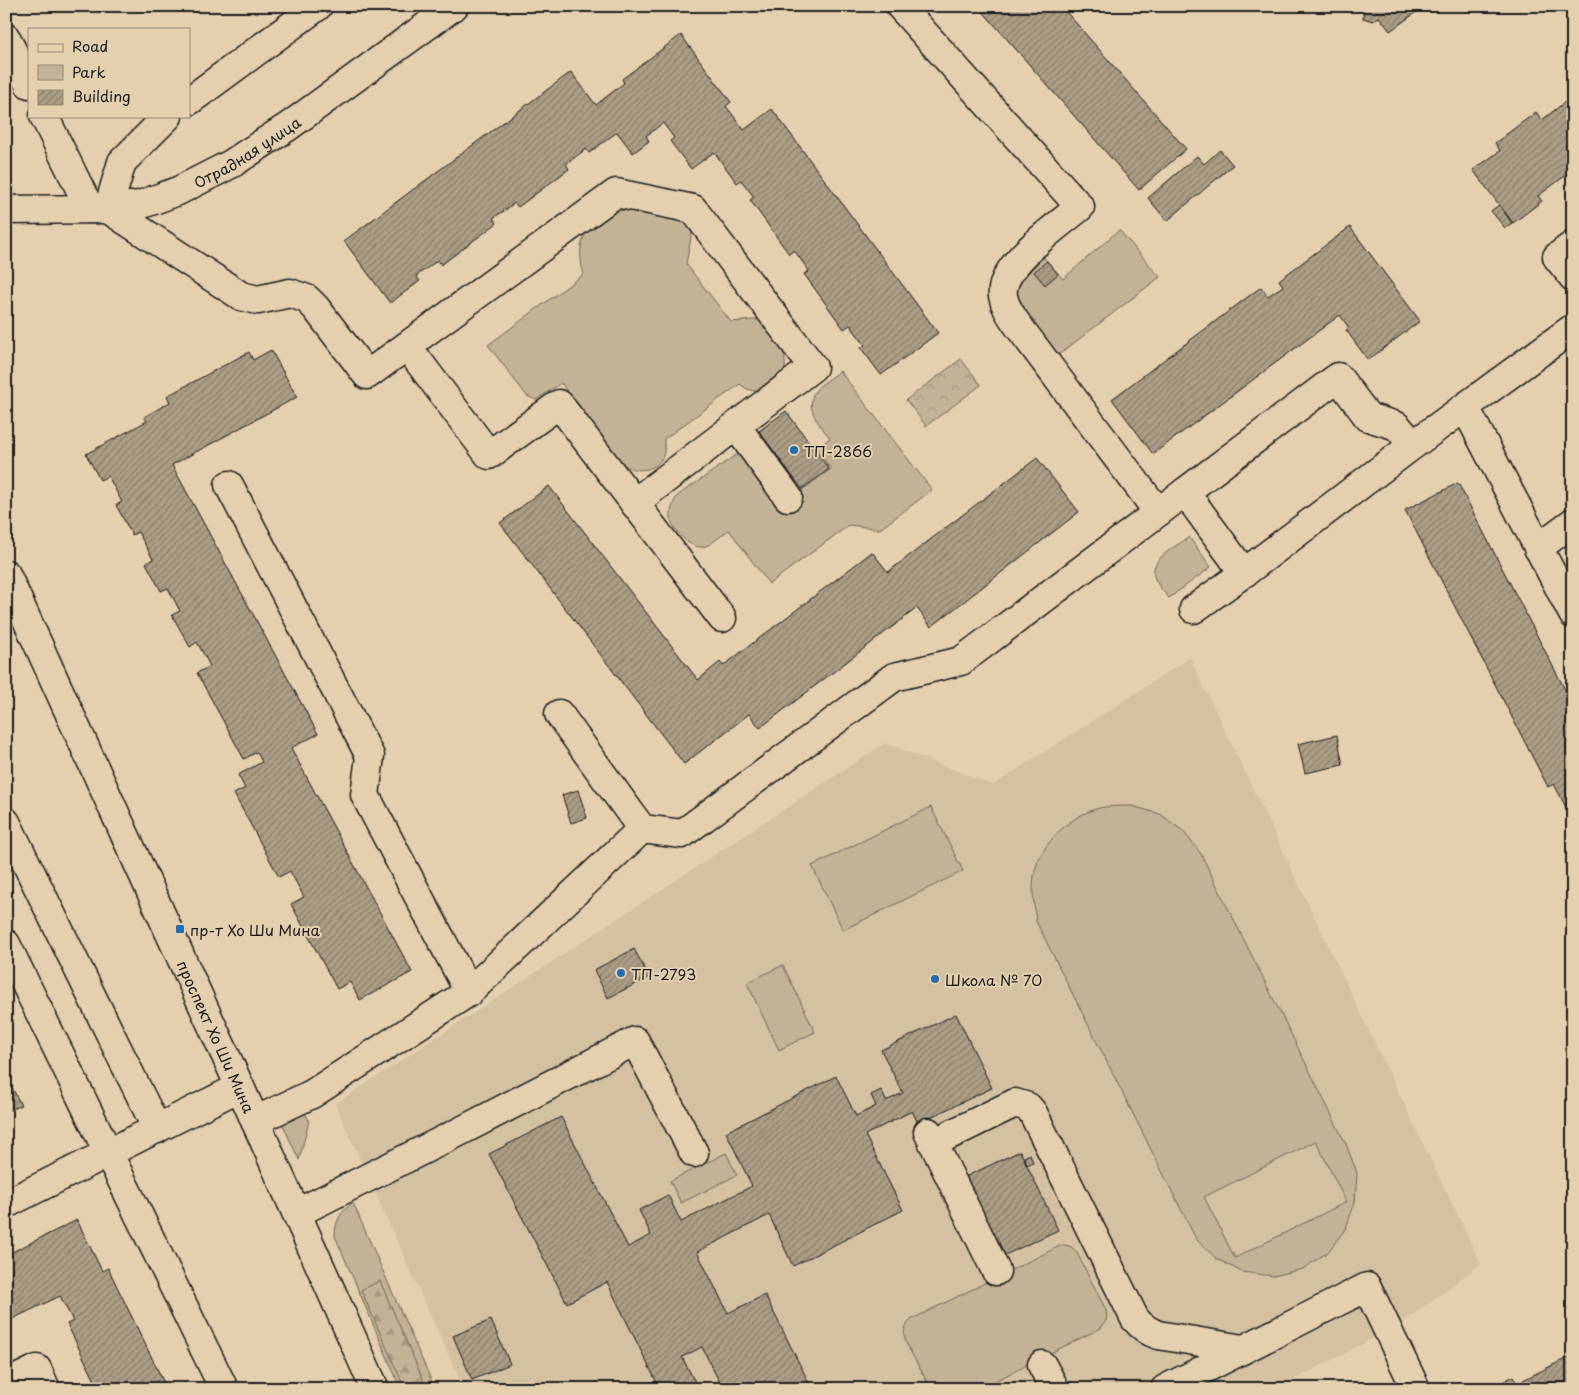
<svg xmlns="http://www.w3.org/2000/svg" width="1579" height="1395" font-family="'Playpen Sans',sans-serif">
<style>
.built{fill:#d3c1a2}
.green{fill:#c3b296;stroke:#706759;fill-rule:evenodd}
.forest{fill:url(#forest-firs);stroke:#706759}
.park{fill:url(#park-crowns);stroke:#706759}
.building{fill:url(#building-hatch);stroke:#1c1c1c}
.lines{fill:none;stroke-linecap:round;stroke-linejoin:round}
.minor-casing{stroke:#1c1c1c;stroke-width:31}
.minor{stroke:#e4d0ae;stroke-width:28}
.poi-dot{fill:#1f6fb2;stroke:#e4d0ae;stroke-width:2}
.labels{text-anchor:middle;dominant-baseline:central;stroke-width:4;stroke-linejoin:round;paint-order:stroke}
.street-label{font-size:15px;fill:#1c1c1c;stroke:#e4d0ae}
.poi-label{font-size:15px;fill:#1c1c1c;stroke:#e4d0ae;text-anchor:start}
</style>
<defs>
<pattern id="forest-firs" width="22" height="20" patternUnits="userSpaceOnUse" patternTransform="scale(1.25)"><rect width="22" height="20" fill="#c3b296"/><path d="M5 1l3.5 6h-7zM16 11l3.5 6h-7z" fill="#a79881"/></pattern>
<pattern id="park-crowns" width="20" height="18" patternUnits="userSpaceOnUse" patternTransform="scale(1.25)"><rect width="20" height="18" fill="#c3b296"/><path d="M2 6a3 3 0 1 1 6 0M12 15a3 3 0 1 1 6 0" fill="none" stroke="#a79881"/></pattern>
<pattern id="building-hatch" width="6" height="6" patternUnits="userSpaceOnUse" patternTransform="scale(1.25)"><rect width="6" height="6" fill="#ac9e86"/><path d="M-1 1l2-2M0 6l6-6M5 7l2-2" fill="none" stroke="#8b806d"/></pattern>
</defs>
<rect width="100%" height="100%" fill="#e4d0ae"/>
<filter id="ink" filterUnits="userSpaceOnUse"><feTurbulence type="fractalNoise" baseFrequency=".02" numOctaves="2"/><feDisplacementMap in="SourceGraphic" scale="10" xChannelSelector="R" yChannelSelector="G"/><feConvolveMatrix kernelMatrix="1 2 1 2 8 2 1 2 1" color-interpolation-filters="sRGB"/></filter>
<g filter="url(#ink)">
<!-- built -->
<path class="built" d="M 1190,658 L 1481,1264 L 1402,1323 L 1277,1389 L 464,1389 L 335,1104 L 885,743 L 993,785 Z"/>
<!-- green -->
<path class="green" d="M 627,209 L 674,218 L 693,227 L 686,264 L 731,322 L 765,319 C 776,335 795,361 779,380 C 774,386 764,389 758,392 L 747,389 L 740,384 L 664,439 C 664,445 665,451 663,456 C 656,473 633,473 621,463 L 561,383 L 536,400 L 527,396 L 488,345 L 584,274 C 580,262 578,244 587,232 C 590,229 595,226 599,223 C 608,216 616,211 627,209 Z
M 1119,230 L 1160,277 L 1057,356 C 1043,339 1008,304 1018,280 C 1020,273 1035,260 1041,254 L 1063,279 Z
M 840,371 L 932,490 L 880,529 L 849,525 L 769,584 L 729,530 C 721,535 711,546 702,547 C 689,548 673,530 671,519 C 670,511 673,503 677,496 L 736,455 L 745,456 L 781,505 L 831,469 L 816,449 L 830,438 C 820,425 804,409 815,391 C 820,384 833,377 840,371 Z
M 1189,537 L 1211,567 L 1169,598 C 1164,592 1158,586 1155,579 C 1147,559 1176,547 1189,537 Z
M 1132,806 L 1160,814 L 1183,831 L 1201,854 L 1346,1144 L 1357,1173 L 1355,1202 L 1346,1228 L 1328,1252 L 1303,1269 L 1273,1276 L 1242,1272 L 1217,1259 L 1196,1239 L 1036,921 C 1034,903 1030,882 1037,864 C 1047,837 1076,811 1105,807 C 1114,806 1123,806 1132,806 ZM 1316,1141 L 1346,1202 L 1235,1258 L 1204,1197 Z
M 931,807 L 963,871 L 843,930 L 812,866 Z
M 783,965 L 815,1032 L 779,1050 L 747,983 Z
M 303,1108 L 309,1121 L 299,1160 L 283,1125 L 285,1119 Z
M 726,1153 L 737,1175 L 681,1203 L 670,1181 Z
M 353,1203 L 435,1389 L 401,1389 L 335,1236 C 335,1221 341,1211 353,1203 Z
M 1062,1245 C 1069,1245 1073,1247 1077,1253 L 1106,1310 C 1108,1318 1106,1322 1101,1328 L 979,1389 L 931,1389 L 906,1343 C 903,1332 904,1326 912,1319 Z"/>
<!-- forest -->
<path class="forest" d="M 380,1281 L 427,1389 L 405,1389 L 361,1290 Z"/>
<!-- park -->
<path class="park" d="M 961,359 L 981,385 L 926,426 L 906,400 Z"/>
<!-- building -->
<path class="building" d="M 978,6 L 1061,6 L 1186,149 L 1139,190 Z
M 1362,6 L 1425,6 L 1390,31 L 1379,17 L 1373,21 L 1363,18 L 1364,10 Z
M 681,35 L 731,102 L 726,106 L 744,130 L 772,109 L 938,333 L 881,375 L 861,348 L 865,345 L 850,325 L 844,329 L 804,274 L 809,271 L 801,260 L 794,250 L 789,254 L 750,200 L 754,197 L 741,180 L 737,183 L 714,152 L 691,169 L 670,141 L 674,138 L 663,123 L 646,136 L 649,141 L 633,153 L 617,132 L 589,153 L 586,149 L 566,164 L 569,169 L 518,207 L 514,203 L 504,211 L 493,218 L 497,223 L 441,265 L 438,260 L 416,276 L 420,281 L 390,303 L 344,241 L 571,72 L 596,105 L 624,83 L 622,79 Z
M 6,95 L 13,108 L 6,111 Z
M 1573,96 L 1573,170 L 1538,196 L 1542,201 L 1513,223 L 1473,170 L 1500,151 L 1495,143 L 1536,112 L 1542,120 Z
M 1220,150 L 1233,165 L 1167,221 L 1148,198 L 1197,156 L 1204,164 Z
M 1499,205 L 1512,223 L 1505,228 L 1491,211 Z
M 1350,227 L 1420,321 L 1368,360 L 1346,330 L 1349,328 L 1340,315 L 1153,454 L 1112,399 L 1261,287 L 1268,296 L 1283,286 L 1279,280 Z
M 1047,261 L 1058,274 L 1045,285 L 1034,272 Z
M 271,350 L 297,397 L 172,465 L 318,734 L 291,748 L 412,972 L 360,1000 L 350,982 L 337,989 L 291,904 L 304,897 L 290,871 L 279,877 L 234,794 L 245,788 L 238,775 L 262,762 L 257,752 L 244,759 L 197,673 L 210,666 L 197,642 L 190,647 L 172,615 L 180,611 L 168,588 L 161,591 L 146,563 L 153,559 L 138,532 L 132,535 L 116,505 L 122,502 L 108,476 L 100,480 L 86,454 L 147,421 L 144,417 L 170,402 L 167,396 L 249,352 L 253,360 Z
M 786,411 L 829,469 L 802,489 L 759,431 Z
M 1037,458 L 1079,512 L 931,627 L 917,608 L 760,728 L 749,714 L 684,764 L 500,523 L 549,486 L 698,680 L 720,662 L 723,666 L 872,552 L 888,572 Z
M 1458,483 L 1573,705 L 1573,821 L 1554,784 L 1548,787 L 1405,510 Z
M 1337,735 L 1343,765 L 1305,773 L 1298,744 Z
M 578,790 L 587,818 L 571,823 L 562,795 Z
M 634,949 L 649,977 L 608,998 L 594,970 Z
M 956,1014 L 992,1088 L 918,1123 L 912,1111 L 865,1135 L 903,1210 L 793,1266 L 769,1215 L 697,1252 L 728,1313 L 765,1295 L 812,1389 L 723,1389 L 702,1347 L 682,1357 L 695,1382 L 682,1389 L 660,1389 L 607,1282 L 567,1303 L 489,1154 L 561,1117 L 628,1247 L 651,1235 L 639,1210 L 668,1195 L 681,1222 L 752,1186 L 726,1132 L 836,1076 L 856,1116 L 876,1106 L 871,1095 L 881,1090 L 886,1101 L 903,1093 L 881,1050 Z
M 6,1076 L 21,1105 L 6,1112 Z
M 1020,1151 L 1058,1230 L 1003,1256 L 965,1177 Z
M 1030,1154 L 1033,1162 L 1027,1165 L 1024,1157 Z
M 77,1220 L 102,1271 L 108,1268 L 167,1389 L 99,1389 L 67,1324 L 73,1321 L 60,1296 L 6,1322 L 6,1255 Z
M 491,1320 L 510,1364 L 472,1380 L 453,1336 Z
M 1573,1355 L 1573,1389 L 1528,1389 L 1523,1380 Z
M 1514,1376 L 1520,1389 L 1488,1389 Z"/>
<g class="lines">
<defs>
<g id="minor">
<path d="M 900,6 L 1080,207 C 1059,225 998,266 1003,296 C 1005,307 1011,315 1017,324 L 1158,512"/>
<path d="M 6,38 L 29,84"/>
<path d="M 189,101 L 318,6"/>
<path d="M 44,116 L 90,209"/>
<path d="M 168,116 L 122,162 L 108,209 L 241,296 L 258,300 L 290,293 L 307,299 L 316,308 L 367,375 L 616,193 L 693,209 L 813,367 L 634,503"/>
<path id="s1" d="M 6,210 L 108,209 L 140,205 L 178,191 L 231,164 L 289,126 L 454,6"/>
<path d="M 1573,245 L 1557,257 L 1573,277"/>
<path d="M 407,346 L 489,455 L 559,404 L 722,618"/>
<path d="M 1465,407 L 1573,614"/>
<path d="M 736,426 L 788,497"/>
<path d="M 229,485 L 370,756 L 365,795 L 469,992"/>
<path d="M 1185,492 L 1338,377 L 1368,417 L 1397,426 L 1413,445"/>
<path d="M 1538,548 L 1573,522"/>
<path id="s2" d="M 6,574 L 240,1087 L 375,1389"/>
<path d="M 1194,609 L 1244,573"/>
<path d="M 559,714 L 642,829 L 682,834 L 894,677 L 961,661 L 1185,492 L 1244,573 L 1413,445 L 1573,328"/>
<path d="M 6,822 L 157,1129"/>
<path d="M 6,944 L 224,1389"/>
<path d="M 255,1121 L 312,1094 L 469,992 L 642,829"/>
<path d="M 928,1132 L 996,1271"/>
<path d="M 933,1143 L 1015,1103 L 1028,1107 L 1033,1113 L 1135,1319 C 1142,1327 1149,1332 1158,1335 L 1243,1349"/>
<path d="M 6,1204 L 240,1087"/>
<path d="M 297,1213 L 459,1132 L 635,1041 L 694,1153"/>
<path d="M 1042,1365 L 1055,1389"/>
<path d="M 6,1384 L 37,1369 L 46,1389"/>
<path d="M 1165,1389 L 1367,1287 L 1416,1389"/>
</g>
</defs>
<!-- minor casing -->
<use href="#minor" class="minor-casing"/>
<!-- minor -->
<use href="#minor" class="minor"/>
</g>
</g>
<!-- markers -->
<g class="poi-dot">
<circle cx="794" cy="450" r="5"/>
<rect x="175" y="924" width="10" height="10" rx="2.5"/>
<circle cx="621" cy="973" r="5"/>
<circle cx="935" cy="979" r="5"/>
</g>
<g class="labels">
<!-- street labels -->
<g class="street-label">
<text stroke="none"><textPath href="#s1" startOffset="254">Отрадная улица</textPath></text>
<text stroke="none"><textPath href="#s2" startOffset="508">проспект Хо Ши Мина</textPath></text>
</g>
<!-- poi labels -->
<g class="poi-label">
<text x="804" y="450">ТП-2866</text>
<text x="190" y="929">пр-т Хо Ши Мина</text>
<text x="631" y="973">ТП-2793</text>
<text x="945" y="979">Школа № 70</text>
</g>
</g>
<!-- margin -->
<rect width="1579" height="1395" fill="none" stroke="#e4d0ae" stroke-width="25"/>
<rect x="12" y="12" width="1554" height="1370" fill="none" stroke="#1c1c1c" stroke-width="2" filter="url(#ink)"/>
<!-- legend -->
<rect x="28" y="28" width="162" height="90" fill="#e4d0ae" stroke="#948874"/>
<rect x="38" y="44" width="25" height="8" fill="#e4d0ae" stroke="#948874"/>
<text x="72" y="52" font-size="15" fill="#1c1c1c">Road</text>
<rect x="38" y="65" width="25" height="15" fill="#c3b296" stroke="#948874"/>
<text x="72" y="78" font-size="15" fill="#1c1c1c">Park</text>
<rect x="38" y="90" width="25" height="15" fill="url(#building-hatch)" stroke="#948874"/>
<text x="72" y="102" font-size="15" fill="#1c1c1c">Building</text>
</svg>
